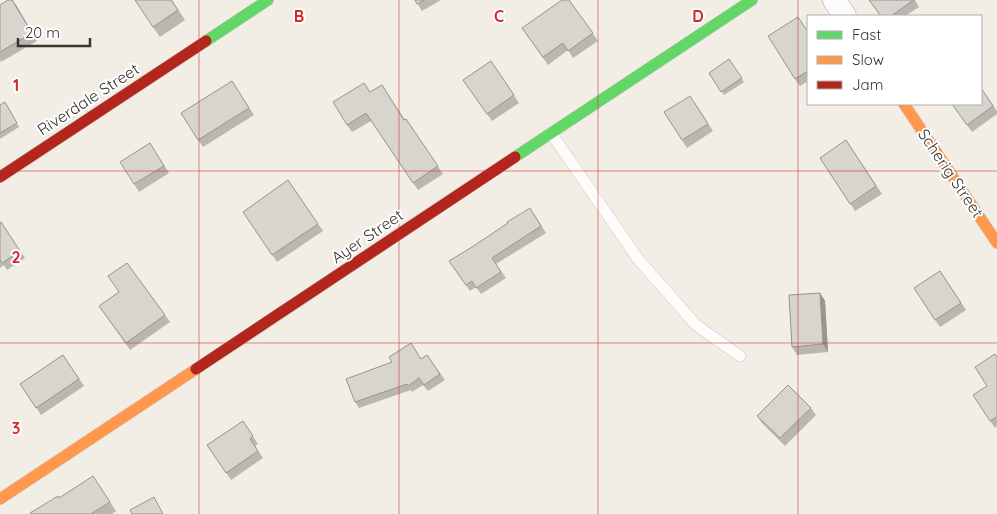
<svg xmlns="http://www.w3.org/2000/svg" width="997" height="514" font-family="Quicksand,sans-serif">
<style>
.lines{fill:none;stroke-linecap:round;stroke-linejoin:round}
.lane-casing{stroke:#cdcac3;stroke-width:12}
.street-casing{stroke:#cdcac3;stroke-width:24}
.fast-casing{stroke:#cdcac3;stroke-width:12}
.slow-casing{stroke:#cdcac3;stroke-width:12}
.jam-casing{stroke:#cdcac3;stroke-width:12}
.lane{stroke:#fdfcfb;stroke-width:11}
.street{stroke:#fdfcfb;stroke-width:22}
.fast{stroke:#63d668;stroke-width:11}
.slow{stroke:#ff974d;stroke-width:11}
.jam{stroke:#b3261e;stroke-width:11}
.wall{fill:#bab7b1}
.shaded-wall{fill:#979590}
.building{fill:#d8d5ce;stroke:#979590}
.grid{fill:none;stroke:#d62828;stroke-width:1;stroke-opacity:0.55}
.labels{text-anchor:middle;dominant-baseline:central;stroke-width:4;stroke-linejoin:round;paint-order:stroke}
.street-label{font-size:16px;fill:#39352f;stroke:#fff}
.grid-label{font-size:16px;text-anchor:middle;font-weight:bold;fill:#d62828;stroke:#fff;stroke-width:4;stroke-linejoin:round;paint-order:stroke}
</style>
<rect width="100%" height="100%" fill="#f2ede5"/>
<g class="lines">
<defs>
<path id="lane" d="M 551,133 L 638,259 L 696,325 L 740,356"/>
<path id="street" d="M 834,0 L 845,16"/>
<path id="fast" d="M 206,41 L 268,0
M 515,157 L 752,0"/>
<path id="slow" d="M 904,104 L 997,243
M 0,499 L 196,369"/>
<path id="jam" d="M 0,177 L 206,41
M 196,369 L 515,157"/>
</defs>
<!-- lane casing -->
<use href="#lane" class="lane-casing"/>
<!-- street casing -->
<use href="#street" class="street-casing"/>
<!-- fast casing -->
<use href="#fast" class="fast-casing"/>
<!-- slow casing -->
<use href="#slow" class="slow-casing"/>
<!-- jam casing -->
<use href="#jam" class="jam-casing"/>
<!-- lane -->
<use href="#lane" class="lane"/>
<!-- street -->
<use href="#street" class="street"/>
<!-- fast -->
<use href="#fast" class="fast"/>
<!-- slow -->
<use href="#slow" class="slow"/>
<!-- jam -->
<use href="#jam" class="jam"/>
</g>
<!-- wall -->
<path class="wall" d="M 172,0 L 185,20 L 160,37 L 153,27 Z
M 415,0 L 441,0 L 422,11 Z
M 569,0 L 598,41 L 573,58 L 568,50 L 548,65 L 522,28 Z
M 869,0 L 915,0 L 919,7 L 905,16 L 881,16 Z
M 0,5 L 16,5 L 37,41 L 1,62 L 0,60 Z
M 808,32 L 808,81 L 800,86 L 795,79 Z
M 729,59 L 744,82 L 724,95 L 709,73 Z
M 491,61 L 519,103 L 492,121 L 463,80 Z
M 232,81 L 254,115 L 203,147 L 198,140 Z
M 382,85 L 405,120 L 406,119 L 443,174 L 418,190 L 371,121 L 352,132 L 347,125 L 371,92 Z
M 981,88 L 997,111 L 997,114 L 972,132 L 952,104 Z
M 695,103 L 713,131 L 687,148 L 682,140 Z
M 0,105 L 7,106 L 19,127 L 0,139 Z
M 846,140 L 882,194 L 855,211 L 820,158 Z
M 150,143 L 169,173 L 139,192 L 134,184 Z
M 288,180 L 323,231 L 277,262 L 243,212 Z
M 534,214 L 546,233 L 496,264 L 506,278 L 481,294 L 476,287 L 470,291 L 449,261 Z
M 1,222 L 25,258 L 7,270 L 4,265 L 0,268 L 0,223 Z
M 127,263 L 170,322 L 130,350 L 99,306 L 119,292 Z
M 940,271 L 966,310 L 940,327 L 935,320 Z
M 820,293 L 825,301 L 828,352 L 797,355 L 792,347 Z
M 63,355 L 84,386 L 41,415 L 20,384 Z
M 427,355 L 445,380 L 428,391 L 423,385 L 412,392 L 411,390 L 359,408 L 355,402 Z
M 997,357 L 997,426 L 995,428 L 990,421 L 987,386 Z
M 811,408 L 816,415 L 785,446 L 762,423 L 757,416 Z
M 243,421 L 258,444 L 255,446 L 263,458 L 231,480 L 207,445 Z
M 99,485 L 116,511 L 112,514 L 31,514 L 59,498 Z"/>
<!-- shaded-wall -->
<path class="shaded-wall" d="M 12,0 L 16,5 L 37,41 L 32,33 Z
M 820,293 L 825,301 L 828,352 L 823,344 Z"/>
<!-- building -->
<path class="building" d="M 8,0 L 12,0 L 32,33 L 0,52 L 0,5 Z
M 135,0 L 171,0 L 178,10 L 153,27 Z
M 415,0 L 424,0 L 417,4 Z
M 562,0 L 569,0 L 593,33 L 568,51 L 563,43 L 543,57 L 522,28 Z
M 869,0 L 914,0 L 891,16 L 881,16 Z
M 798,17 L 808,32 L 808,71 L 795,79 L 768,36 Z
M 729,59 L 742,78 L 721,92 L 709,73 Z
M 491,61 L 514,95 L 487,114 L 463,80 Z
M 232,81 L 249,108 L 198,140 L 181,113 Z
M 364,83 L 370,92 L 382,85 L 404,120 L 406,119 L 438,166 L 413,183 L 366,113 L 347,125 L 333,102 Z
M 981,88 L 993,106 L 967,125 L 952,104 L 981,104 Z
M 690,96 L 708,124 L 682,140 L 664,112 Z
M 5,102 L 17,123 L 0,133 L 0,105 Z
M 846,140 L 876,186 L 850,204 L 820,158 Z
M 150,143 L 164,166 L 134,184 L 120,162 Z
M 288,180 L 318,224 L 272,255 L 243,212 Z
M 530,208 L 541,226 L 492,258 L 501,272 L 476,288 L 472,281 L 466,285 L 449,261 L 472,247 L 508,223 L 507,222 Z
M 1,222 L 20,251 L 2,263 L 0,260 L 0,223 Z
M 127,263 L 165,315 L 126,343 L 99,306 L 119,292 L 108,276 Z
M 940,271 L 961,303 L 935,320 L 914,288 Z
M 820,293 L 823,344 L 792,347 L 789,295 Z
M 411,343 L 421,359 L 427,355 L 440,374 L 424,385 L 419,378 L 408,386 L 407,384 L 355,402 L 346,379 L 392,362 L 389,357 Z
M 995,354 L 997,357 L 997,417 L 990,421 L 973,395 L 987,386 L 975,367 Z
M 63,355 L 79,379 L 36,408 L 20,384 Z
M 788,385 L 811,408 L 780,438 L 757,416 Z
M 243,421 L 253,436 L 250,439 L 258,451 L 226,473 L 207,445 Z
M 93,476 L 110,502 L 91,514 L 31,514 L 30,513 L 58,496 L 59,498 Z
M 154,497 L 163,514 L 132,514 L 130,510 Z"/>
<!-- grid -->
<path class="grid" d="M 199,0 L 199,514M 399,0 L 399,514M 598,0 L 598,514M 798,0 L 798,514M 0,171 L 997,171M 0,343 L 997,343"/>
<g class="labels">
<!-- street labels -->
<g class="street-label">
<text transform="translate(88 99) rotate(-33)">Riverdale Street</text>
<text transform="translate(951 173) rotate(56)">Scherig Street</text>
<text transform="translate(367 236) rotate(-34)">Ayer Street</text>
</g>
</g>
<g class="grid-label">
<text x="299" y="22">B</text>
<text x="499" y="22">C</text>
<text x="698" y="22">D</text>
<text x="16" y="91">1</text>
<text x="16" y="263">2</text>
<text x="16" y="434">3</text>
</g>
<!-- legend -->
<rect x="807" y="15" width="175" height="90" fill="#ffffff" stroke="#b0aeac"/>
<rect x="817" y="31" width="25" height="8" fill="#63d668" stroke="#b0aeac"/>
<text x="852" y="40" font-size="15" fill="#39352f">Fast</text>
<rect x="817" y="56" width="25" height="8" fill="#ff974d" stroke="#b0aeac"/>
<text x="852" y="65" font-size="15" fill="#39352f">Slow</text>
<rect x="817" y="81" width="25" height="8" fill="#b3261e" stroke="#b0aeac"/>
<text x="852" y="90" font-size="15" fill="#39352f">Jam</text>
<!-- scale -->
<path d="M18 38v8h72v-8" fill="none" stroke="#39352f" stroke-width="2.5"/>
<text x="25" y="38" font-size="15" fill="#39352f" stroke="#ffffff" stroke-width="4" paint-order="stroke">20 m</text>
</svg>
